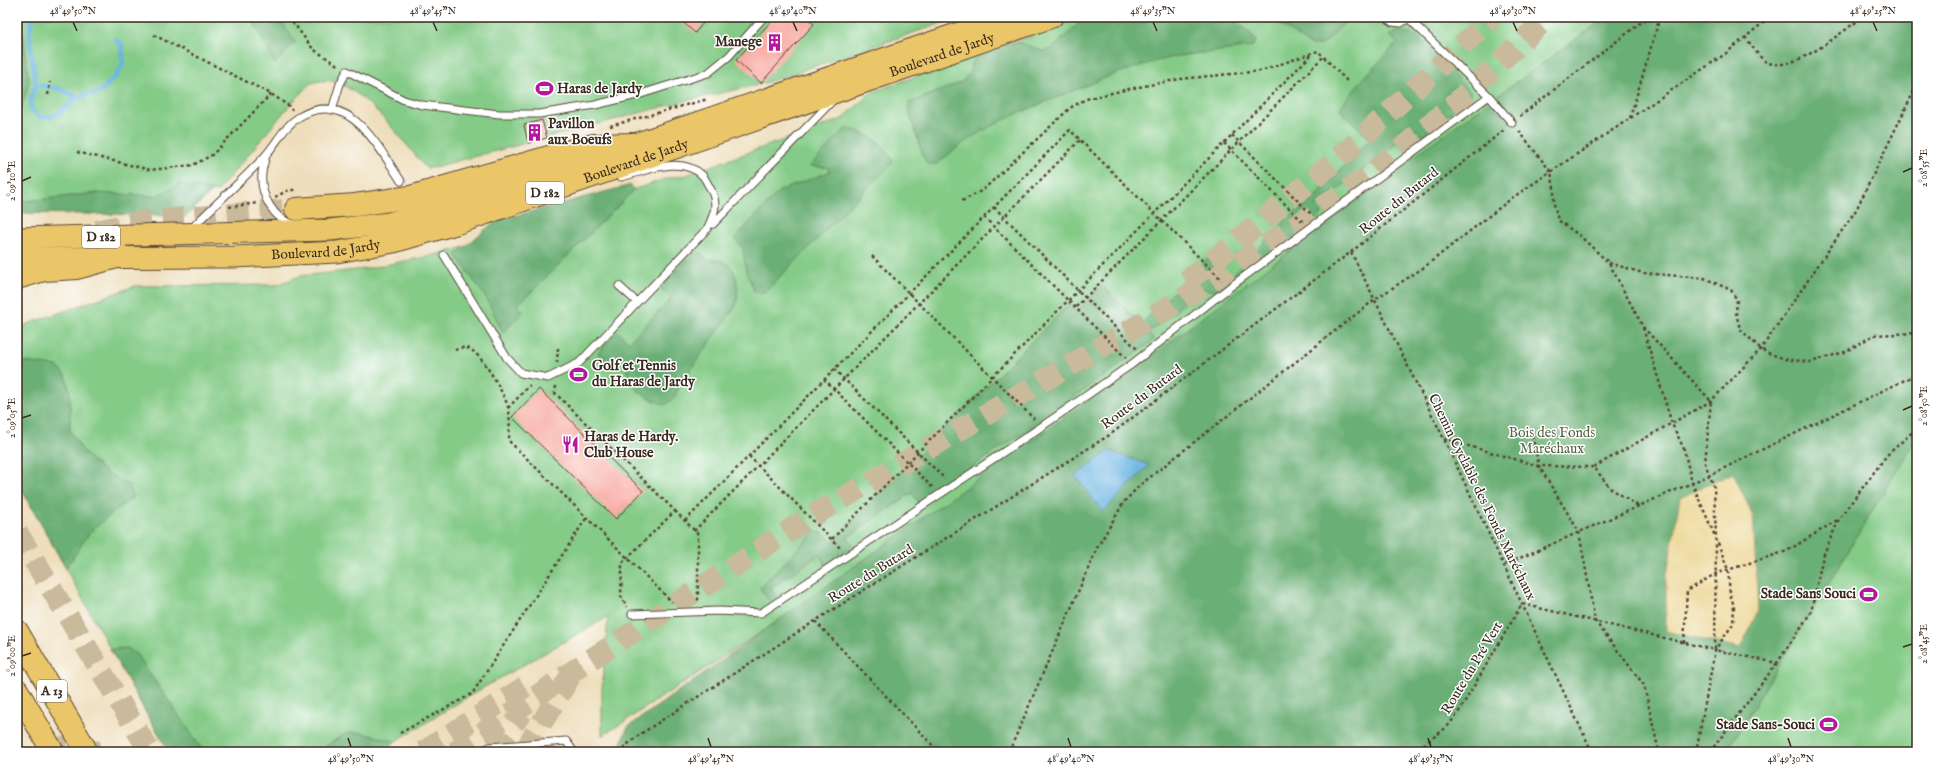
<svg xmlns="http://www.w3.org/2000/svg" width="1934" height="769" font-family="'IM FELL English',serif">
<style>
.green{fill:#84cb87;stroke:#607a52}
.forest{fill:#6baf74;stroke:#536c49}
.sand{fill:#eeda9e;stroke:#94825e}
.water{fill:#69b3e1;stroke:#526e80}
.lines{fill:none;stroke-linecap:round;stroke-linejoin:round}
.stream{stroke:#69b3e1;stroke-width:4.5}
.building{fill:#f8aca4}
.highway-tunnel{stroke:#caba9c;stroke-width:22;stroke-dasharray:22 11;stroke-linecap:butt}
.lane-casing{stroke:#564536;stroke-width:9}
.primary-casing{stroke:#564536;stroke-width:23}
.highway-casing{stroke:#564536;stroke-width:24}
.path{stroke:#564536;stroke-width:2.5;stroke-dasharray:3 3;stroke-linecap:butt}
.lane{stroke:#fff;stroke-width:7}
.primary{stroke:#ebc669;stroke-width:21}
.highway{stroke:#ebc669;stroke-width:22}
.ticks{fill:none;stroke:#3b2a1e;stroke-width:1.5}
.labels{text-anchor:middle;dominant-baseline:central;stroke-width:3;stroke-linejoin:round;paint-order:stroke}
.shield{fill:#fff;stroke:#766a62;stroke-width:1}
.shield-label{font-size:13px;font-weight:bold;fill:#3b2a1e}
.poi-label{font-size:14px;font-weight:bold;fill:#3b2a1e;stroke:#fff;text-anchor:start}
.street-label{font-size:14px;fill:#3b2a1e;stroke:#fff}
.park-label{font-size:14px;fill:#556243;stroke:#fff}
.neatline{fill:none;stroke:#3b2a1e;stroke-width:1.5}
.ticks-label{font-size:10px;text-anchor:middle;fill:#3b2a1e}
</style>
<rect width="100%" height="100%" fill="#fff"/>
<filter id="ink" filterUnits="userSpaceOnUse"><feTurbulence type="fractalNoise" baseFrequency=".025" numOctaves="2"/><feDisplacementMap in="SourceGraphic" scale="8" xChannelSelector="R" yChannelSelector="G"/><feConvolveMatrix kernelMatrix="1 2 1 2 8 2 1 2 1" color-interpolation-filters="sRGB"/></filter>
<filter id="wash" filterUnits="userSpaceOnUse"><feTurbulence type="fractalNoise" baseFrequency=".012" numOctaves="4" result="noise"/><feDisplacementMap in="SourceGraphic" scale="16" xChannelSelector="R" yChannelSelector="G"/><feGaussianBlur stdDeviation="0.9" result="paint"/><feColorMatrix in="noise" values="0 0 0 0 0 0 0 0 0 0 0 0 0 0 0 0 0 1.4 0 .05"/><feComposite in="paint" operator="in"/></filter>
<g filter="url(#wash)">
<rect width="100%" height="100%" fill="#eedebc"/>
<!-- green -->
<path class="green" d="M 17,17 L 960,17 L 762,84 L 685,101 L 427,169 C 404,143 367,90 332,81 C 325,80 318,81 311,83 L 289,106 L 218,191 L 17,207 Z
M 1084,17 L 1615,17 L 891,547 L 602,736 L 602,690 L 608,617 L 474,693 L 378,752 L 171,752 L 151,722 L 21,488 L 17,468 L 17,351 L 25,325 L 135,286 L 276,285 L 300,276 L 365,269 L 430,256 L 458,249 L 668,178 L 686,175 L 842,119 L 872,92 Z
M 1917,437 L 1917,752 L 1726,752 Z
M 533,747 L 558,750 L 561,752 L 524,752 L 525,749 Z"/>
<!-- forest -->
<path class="forest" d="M 17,17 L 21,17 L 29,82 L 21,110 L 17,109 Z
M 251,17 L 279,17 L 295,42 L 275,64 Z
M 1085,17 L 1230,17 L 1250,33 L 1256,41 L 1253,46 C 1225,52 1196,52 1169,58 C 1134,66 1101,79 1068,93 C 1023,111 973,129 938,164 L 927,164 L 923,155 L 908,109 L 909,103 L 962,82 L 970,72 L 972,63 L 979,52 L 995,46 L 1018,42 L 1043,51 L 1052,49 Z
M 1270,17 L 1350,17 L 1323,45 L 1310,45 Z
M 1607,17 L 1917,17 L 1917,437 L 1726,752 L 617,752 L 628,727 L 1161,349 L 1429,145 Z
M 1395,31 L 1412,33 L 1420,39 L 1472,94 L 1422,136 L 1417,129 L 1316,206 L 1322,214 L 1218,292 L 1203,288 L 1148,333 L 1154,340 L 1048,416 L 919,503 L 912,493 L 848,537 L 854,547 L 826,565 L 819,555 L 771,588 L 777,597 L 769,601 L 760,588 L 814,532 L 823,533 L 832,542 L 1069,304 L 1077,312 L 1102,285 L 1141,324 L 1210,257 L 1231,277 L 1288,218 L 1311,201 L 1370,139 L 1339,109 L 1361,81 L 1397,43 L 1389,35 Z
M 846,128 C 867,133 885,141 893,162 L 765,292 L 761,293 L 754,291 L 746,271 L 743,250 L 735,238 L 779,191 L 829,172 L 829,168 L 810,166 Z
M 181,183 L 213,191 L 184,218 L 152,215 L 17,213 L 17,202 L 97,193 L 156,196 Z
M 631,185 L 634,190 L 517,306 L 523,312 L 503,333 L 487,299 L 456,255 L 495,221 Z
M 697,249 C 700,252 705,258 709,260 C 713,261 718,259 722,261 C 739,267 739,291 736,306 L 685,377 L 673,399 L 665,405 C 651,399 632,392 628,376 C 626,368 628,365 622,358 L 607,363 L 598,353 L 617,331 L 629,342 L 671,299 L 660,288 Z
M 17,361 L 57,366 L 66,376 L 70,394 L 70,431 L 86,455 L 108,474 L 129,485 L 134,497 L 113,512 L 90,532 L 66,568 L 21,488 L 17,468 Z
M 128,648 L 137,655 L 204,752 L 169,752 L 110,649 Z
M 346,733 L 362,733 L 395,741 L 387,752 L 317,752 Z"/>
<!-- sand -->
<path class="sand" d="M 1733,473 L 1753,516 L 1758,611 L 1740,648 L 1666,631 L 1666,580 L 1680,498 Z"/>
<!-- water -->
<path class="water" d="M 1109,451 L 1149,465 L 1103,512 L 1075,476 Z"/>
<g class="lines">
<!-- stream -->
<path class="stream" d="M 33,17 L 30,26 L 30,44 L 36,85 L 31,98 L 31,109 L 39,117 L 50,117 L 61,112 L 77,97 L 100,92 L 115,77 L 123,64 L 122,45 L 115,39
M 36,85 L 57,88 L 77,97"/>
</g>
<g id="blocks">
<!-- building -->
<path class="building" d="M 677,17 L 708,17 L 695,33 Z
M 775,17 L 806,17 L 814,24 L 761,83 L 736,60 Z
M 542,120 L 547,138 L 528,143 L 524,125 Z
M 539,389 L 643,491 L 616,519 L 512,417 Z"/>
</g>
</g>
<g filter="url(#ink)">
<use href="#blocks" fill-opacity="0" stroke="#564536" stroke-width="1"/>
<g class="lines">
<!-- highway-tunnel -->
<path class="highway-tunnel" d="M 97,231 L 138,222 L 296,209
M 1186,281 L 1203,269 L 1346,152 L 1493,17
M 17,532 L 150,752
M 45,752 L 65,747 L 100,752
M 423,752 L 526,686
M 455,752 L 573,671 L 807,519 L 1168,308 L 1281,236 L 1371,174 L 1458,101 L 1548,17
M 497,752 L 506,734 L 522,712
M 526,752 L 529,744 L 571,675"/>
<defs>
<path id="lane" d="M 1387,17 L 1392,22 L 1401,23 L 1410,17
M 1409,19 L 1489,96 L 1512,123
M 332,110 L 340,84 L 347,71 L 404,100 L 422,105 L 499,114 L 539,114 L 595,105 L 641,94 L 708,73 L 729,56 L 764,17
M 266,155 C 265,161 262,168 262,174 C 260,194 273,220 294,224
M 713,224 L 834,99
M 191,229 C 215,204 242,181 265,156 C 277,143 283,127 299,117 C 349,87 378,147 401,181
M 444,255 L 507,358 L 521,373 L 548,378 L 579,363 L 707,229 C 715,213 719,203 709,186 C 707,183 705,178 702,175 C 681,155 646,171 621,177
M 619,286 L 637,302
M 632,614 L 719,611 L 761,613 L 1041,427 L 1132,364 L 1230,287 L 1489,96
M 481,752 L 489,747 L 566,741 L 574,752"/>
<g id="primary">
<path d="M 17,238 L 330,230 L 389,223 L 460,204 L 1006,17"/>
<path id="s1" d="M 17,258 L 234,257 L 337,252 L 394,242 L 456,224 L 1052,17"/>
</g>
<path id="highway" d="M 296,209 L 355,205 L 410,197 L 573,150 L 594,145 L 635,144
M 17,278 L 44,270 L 77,268 L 121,256
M 17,631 L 87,752
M 17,690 L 53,752"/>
</defs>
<!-- lane casing -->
<use href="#lane" class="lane-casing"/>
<!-- primary casing -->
<use href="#primary" class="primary-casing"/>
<!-- highway casing -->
<use href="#highway" class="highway-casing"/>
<!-- path -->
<path class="path" d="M 289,17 L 313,49 L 339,66
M 154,35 L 271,94 L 289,106 L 292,110
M 1745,37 C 1751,44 1758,56 1765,61 C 1791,77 1842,31 1863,17
M 48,95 L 50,82
M 1520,116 L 1648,17
M 1630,118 L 1660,17
M 610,126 L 708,99
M 1519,131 L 1551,172 L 1554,188 L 1554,204 L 1558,220 L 1580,236 L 1609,263 L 1643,327 L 1711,401 L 1705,463 L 1714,487 L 1716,537 L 1715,650 L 1777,663 L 1811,612 L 1823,556 L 1839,519 L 1887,455 L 1917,428
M 1232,135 L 1311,214
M 1224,143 L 1303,222
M 77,152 L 150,170 L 193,165 L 212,155 L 271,94
M 275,197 L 289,190 L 295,190
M 962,201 L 983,190 L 1070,108 L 1086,99 L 1129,89 L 1180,79 L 1261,71 L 1318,51 L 1347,81
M 229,207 L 258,203
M 994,207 L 1137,349
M 984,217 L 1126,358
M 1351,252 L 1444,439 L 1592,752
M 872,256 L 1034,419
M 1609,263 L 1643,273 L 1704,278 L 1731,290 L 1737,300 L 1736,313 L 1740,329 L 1761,349 L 1768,353 L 1785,359 L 1810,362 L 1845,352 L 1874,335 L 1917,333
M 1076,307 L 1323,57
M 1643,328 L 1672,424 L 1684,449 L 1692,483 L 1715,536
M 455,350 C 458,349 464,347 467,348 C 480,350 505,395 508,407 C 511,418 509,431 509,441 L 672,602
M 557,363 L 558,348
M 834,369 L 945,479
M 824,379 L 933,488
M 556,386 L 555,393 L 675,511 L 622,563 L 621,596 L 627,607
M 508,408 L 530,385
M 1531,430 L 1539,466 L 1579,532 L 1595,621 L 1644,685 L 1659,752
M 1444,439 L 1539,466 L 1594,467 L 1610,488 L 1638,506
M 749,456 L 841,549
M 1594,467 L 1711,401 L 1761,349 L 1856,210 L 1917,85
M 675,511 L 698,534 L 698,601
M 685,521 L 1070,130 L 1222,280
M 694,531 L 1080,140
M 832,539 L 1313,53
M 1504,565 L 1710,475 L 1917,374
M 815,621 L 939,752
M 1684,643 L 1687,591 L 1715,574 L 1787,551 L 1839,519
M 400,733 L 472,694 L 587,517
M 618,752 L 639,735 L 815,621 L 1111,434 L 1351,252 L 1504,130
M 1009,752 L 1097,548 L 1124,502 L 1140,485 L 1374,300 L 1423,268 L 1512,198 L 1725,54 L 1770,17
M 1414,752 L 1447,727 L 1458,713 L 1522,604 L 1715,650
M 1696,752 L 1715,650 L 1733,624 L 1734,606 L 1730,594 L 1728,570 L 1717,540
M 1710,752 L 1777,663"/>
<!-- lane -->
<use href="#lane" class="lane"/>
<!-- primary -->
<use href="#primary" class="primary"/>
<!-- highway -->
<use href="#highway" class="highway"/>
</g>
</g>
<!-- ticks -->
<path class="ticks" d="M 73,22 L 77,31M 433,22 L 437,31M 793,22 L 797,31M 1153,22 L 1157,31M 1513,22 L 1517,31M 1873,22 L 1877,31M 1903,172 L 1912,168M 22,181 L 31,177M 1903,410 L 1912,406M 22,418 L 31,415M 1903,647 L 1912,644M 22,656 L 31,653M 348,738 L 351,747M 708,738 L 711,747M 1068,738 L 1071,747M 1428,738 L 1431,747M 1788,738 L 1791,747"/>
<!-- icons -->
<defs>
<symbol id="building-bare" viewBox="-9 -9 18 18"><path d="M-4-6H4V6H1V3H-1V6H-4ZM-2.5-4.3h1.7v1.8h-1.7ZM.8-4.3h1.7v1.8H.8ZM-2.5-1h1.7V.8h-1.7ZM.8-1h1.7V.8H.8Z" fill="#b5179e" stroke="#fff" stroke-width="2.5" paint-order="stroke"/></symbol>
<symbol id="stadium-bare" viewBox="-9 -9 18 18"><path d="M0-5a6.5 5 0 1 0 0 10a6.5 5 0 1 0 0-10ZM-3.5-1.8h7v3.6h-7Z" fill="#b5179e" stroke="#fff" stroke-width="2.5" paint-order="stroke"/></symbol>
<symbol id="restaurant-bare" viewBox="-9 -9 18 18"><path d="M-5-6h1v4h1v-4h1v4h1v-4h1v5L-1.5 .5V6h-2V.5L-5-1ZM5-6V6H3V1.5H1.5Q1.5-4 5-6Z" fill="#b5179e" stroke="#fff" stroke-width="2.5" paint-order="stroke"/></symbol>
</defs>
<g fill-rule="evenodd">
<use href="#building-bare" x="762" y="30" width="25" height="25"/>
<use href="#stadium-bare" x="532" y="76" width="25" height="25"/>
<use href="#building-bare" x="522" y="120" width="25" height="25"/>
<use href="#stadium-bare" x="566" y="362" width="25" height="25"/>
<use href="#restaurant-bare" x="558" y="432" width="25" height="25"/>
<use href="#stadium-bare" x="1856" y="582" width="25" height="25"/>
<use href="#stadium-bare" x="1816" y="712" width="25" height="25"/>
</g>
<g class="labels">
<!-- shield labels -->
<g class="shield">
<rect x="526" y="182" width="38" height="22" rx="3"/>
<rect x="82" y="226" width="38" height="22" rx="3"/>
<rect x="37" y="680" width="30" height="22" rx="3"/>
</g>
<g class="shield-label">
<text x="545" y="193">D 182</text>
<text x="101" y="237">D 182</text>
<text x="52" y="691">A 13</text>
</g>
<!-- poi labels -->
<g class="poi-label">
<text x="762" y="42" text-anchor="end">Manege</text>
<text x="557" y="89">Haras de Jardy</text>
<text x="548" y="124">Pavillon<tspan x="548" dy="16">aux Boeufs</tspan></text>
<text x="592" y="366">Golf et Tennis<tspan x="592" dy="16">du Haras de Jardy</tspan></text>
<text x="584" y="437">Haras de Hardy.<tspan x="584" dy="16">Club House</tspan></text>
<text x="1856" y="594" text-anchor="end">Stade Sans Souci</text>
<text x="1815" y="725" text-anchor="end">Stade Sans-Souci</text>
</g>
<!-- street labels -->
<g class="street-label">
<text stroke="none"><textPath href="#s1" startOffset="957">Boulevard de Jardy</textPath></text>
<text stroke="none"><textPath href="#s1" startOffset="633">Boulevard de Jardy</textPath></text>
<text transform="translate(1399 201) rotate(-39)">Route du Butard</text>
<text stroke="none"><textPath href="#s1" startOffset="309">Boulevard de Jardy</textPath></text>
<text transform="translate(1142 397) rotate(-37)">Route du Butard</text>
<text transform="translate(1482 497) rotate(64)">Chemin Cyclable des Fonds Maréchaux</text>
<text transform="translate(871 574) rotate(-32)">Route du Butard</text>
<text transform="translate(1472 668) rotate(-59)">Route du Pré Vert</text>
</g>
<!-- park labels -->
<g class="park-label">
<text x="1552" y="433">Bois des Fonds<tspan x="1552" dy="16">Maréchaux</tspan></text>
</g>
</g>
<!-- margin -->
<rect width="1934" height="769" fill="none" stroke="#fff" stroke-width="44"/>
<rect x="22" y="22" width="1890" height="725" class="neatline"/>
<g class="ticks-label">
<text x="73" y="14">48°49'50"N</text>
<text x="433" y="14">48°49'45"N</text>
<text x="793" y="14">48°49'40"N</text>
<text x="1153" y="14">48°49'35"N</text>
<text x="1513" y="14">48°49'30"N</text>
<text x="1873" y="14">48°49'25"N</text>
<text transform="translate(1923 168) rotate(-90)" y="4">2°08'55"E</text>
<text transform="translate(11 181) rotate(-90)" y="4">2°09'10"E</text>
<text transform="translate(1923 406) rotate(-90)" y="4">2°08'50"E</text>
<text transform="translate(11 418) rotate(-90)" y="4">2°09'05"E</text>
<text transform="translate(1923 644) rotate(-90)" y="4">2°08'45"E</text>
<text transform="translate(11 656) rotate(-90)" y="4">2°09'00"E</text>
<text x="351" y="762">48°49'50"N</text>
<text x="711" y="762">48°49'45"N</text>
<text x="1071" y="762">48°49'40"N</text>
<text x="1431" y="762">48°49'35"N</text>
<text x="1791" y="762">48°49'30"N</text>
</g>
</svg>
